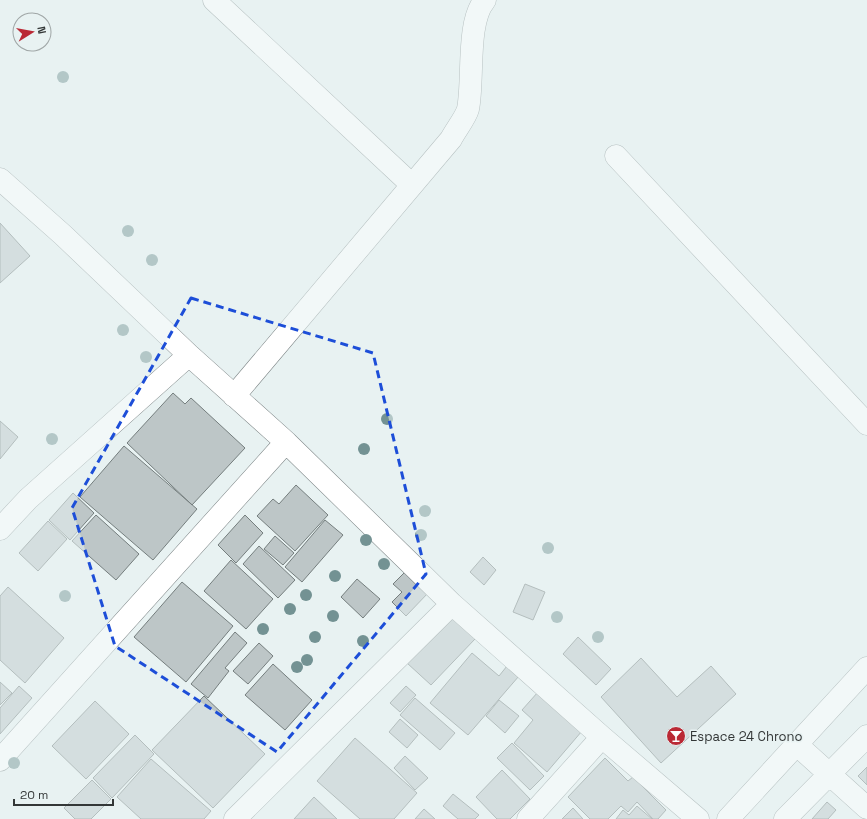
<svg xmlns="http://www.w3.org/2000/svg" width="867" height="819" font-family="'Space Grotesk',sans-serif">
<style>
.building{fill:#bdc6c7;stroke:#757e7e}
.lines{fill:none;stroke-linecap:round;stroke-linejoin:round}
.minor-casing{stroke:#7e8687;stroke-width:23}
.major-casing{stroke:#7e8687;stroke-width:23}
.minor{stroke:#fff;stroke-width:22}
.major{stroke:#fff;stroke-width:22}
.tree{fill:#739293}
.marked{fill:none;stroke:#1d4ed8;stroke-width:3;stroke-dasharray:8 5;stroke-linejoin:round}
.labels{text-anchor:middle;dominant-baseline:central;stroke-width:3;stroke-linejoin:round;paint-order:stroke}
.poi-label{font-size:13px;fill:#333737;stroke:#e8f2f2;text-anchor:start}
</style>
<rect width="100%" height="100%" fill="#e8f2f2"/>
<!-- building -->
<path class="building" d="M 0,223 L 30,256 L 0,283 Z
M 173,393 L 185,404 L 191,398 L 245,448 L 192,505 L 127,443 Z
M 0,421 L 18,437 L 0,459 Z
M 124,446 L 197,509 L 153,560 L 80,497 Z
M 296,485 L 328,515 L 295,551 L 257,516 L 273,499 L 279,504 Z
M 73,493 L 94,513 L 70,540 L 49,520 Z
M 96,515 L 139,554 L 116,580 L 72,541 Z
M 245,515 L 263,533 L 236,563 L 218,545 Z
M 325,520 L 343,535 L 302,582 L 285,567 Z
M 48,521 L 67,539 L 38,571 L 19,553 Z
M 275,536 L 294,553 L 283,565 L 264,549 Z
M 259,546 L 295,580 L 278,598 L 243,564 Z
M 483,557 L 496,570 L 484,585 L 470,572 Z
M 231,560 L 273,599 L 246,629 L 204,591 Z
M 407,570 L 429,592 L 406,616 L 392,602 L 402,592 L 393,584 Z
M 357,579 L 380,599 L 363,618 L 341,597 Z
M 182,582 L 233,626 L 186,682 L 134,637 Z
M 525,584 L 545,592 L 533,620 L 513,612 Z
M 8,587 L 64,638 L 25,683 L 0,660 L 0,596 Z
M 452,616 L 475,639 L 431,685 L 407,663 Z
M 235,632 L 247,643 L 225,668 L 229,671 L 208,698 L 191,684 Z
M 578,637 L 611,669 L 596,685 L 563,654 Z
M 259,643 L 273,656 L 248,684 L 233,671 Z
M 472,653 L 499,676 L 507,666 L 519,676 L 468,735 L 430,703 Z
M 641,658 L 677,697 L 711,666 L 736,694 L 661,763 L 601,697 Z
M 273,664 L 312,700 L 285,730 L 245,695 Z
M 0,682 L 12,693 L 0,705 Z
M 19,686 L 32,698 L 0,734 L 0,708 Z
M 406,686 L 416,695 L 400,712 L 390,703 Z
M 538,692 L 582,731 L 547,772 L 514,743 L 533,720 L 522,710 Z
M 204,696 L 265,754 L 213,808 L 152,750 Z
M 415,698 L 455,733 L 440,750 L 400,715 Z
M 499,700 L 519,716 L 505,733 L 486,716 Z
M 95,701 L 129,734 L 86,779 L 52,746 Z
M 400,719 L 418,735 L 407,748 L 389,732 Z
M 135,735 L 154,754 L 112,798 L 93,778 Z
M 355,738 L 417,793 L 394,819 L 360,819 L 317,781 Z
M 512,743 L 544,776 L 530,790 L 497,758 Z
M 405,756 L 428,778 L 415,790 L 394,768 Z
M 605,758 L 628,781 L 633,777 L 666,810 L 658,819 L 653,819 L 637,802 L 628,812 L 621,806 L 608,819 L 590,819 L 568,797 Z
M 151,759 L 211,811 L 204,819 L 141,819 L 117,797 Z
M 867,767 L 867,785 L 858,776 Z
M 502,770 L 530,799 L 510,819 L 497,819 L 476,797 Z
M 92,780 L 111,799 L 91,819 L 75,819 L 64,808 Z
M 453,794 L 479,815 L 475,819 L 458,819 L 443,806 Z
M 314,797 L 337,819 L 294,819 Z
M 827,802 L 836,810 L 828,819 L 812,819 Z
M 637,806 L 652,819 L 616,819 L 623,810 L 629,815 Z
M 573,808 L 583,819 L 562,819 Z
M 424,809 L 435,819 L 415,819 Z"/>
<g class="lines">
<defs>
<path id="minor" d="M 214,0 L 412,185
M 616,156 L 867,424
M 0,179 L 63,235 L 189,355 L 286,442 L 452,604 L 602,737 L 698,819
M 234,396 L 451,139 C 455,131 466,117 468,109 C 474,80 466,22 485,0
M 0,529 L 28,499 L 189,355
M 796,744 L 867,808
M 0,760 L 286,442
M 235,819 L 452,604
M 528,819 L 602,737
M 785,819 L 867,736"/>
<path id="major" d="M 728,819 L 867,668"/>
</defs>
<!-- minor casing -->
<use href="#minor" class="minor-casing"/>
<!-- major casing -->
<use href="#major" class="major-casing"/>
<!-- minor -->
<use href="#minor" class="minor"/>
<!-- major -->
<use href="#major" class="major"/>
</g>
<!-- trees -->
<g class="tree">
<circle cx="63" cy="77" r="6"/>
<circle cx="128" cy="231" r="6"/>
<circle cx="152" cy="260" r="6"/>
<circle cx="123" cy="330" r="6"/>
<circle cx="146" cy="357" r="6"/>
<circle cx="387" cy="419" r="6"/>
<circle cx="52" cy="439" r="6"/>
<circle cx="364" cy="449" r="6"/>
<circle cx="425" cy="511" r="6"/>
<circle cx="421" cy="535" r="6"/>
<circle cx="366" cy="540" r="6"/>
<circle cx="548" cy="548" r="6"/>
<circle cx="384" cy="564" r="6"/>
<circle cx="335" cy="576" r="6"/>
<circle cx="306" cy="595" r="6"/>
<circle cx="65" cy="596" r="6"/>
<circle cx="290" cy="609" r="6"/>
<circle cx="333" cy="616" r="6"/>
<circle cx="557" cy="617" r="6"/>
<circle cx="263" cy="629" r="6"/>
<circle cx="315" cy="637" r="6"/>
<circle cx="598" cy="637" r="6"/>
<circle cx="363" cy="641" r="6"/>
<circle cx="307" cy="660" r="6"/>
<circle cx="297" cy="667" r="6"/>
<circle cx="14" cy="763" r="6"/>
</g>
<!-- marked area -->
<path d="M0 0H867V819H0ZM 191,298 L 373,353 L 426,574 L 277,752 L 115,646 L 72,508 Z" fill="#e8f2f2" fill-opacity=".55" fill-rule="evenodd"/>
<path class="marked" d="M 191,298 L 373,353 L 426,574 L 277,752 L 115,646 L 72,508 Z"/>
<!-- icons -->
<defs>
<symbol id="bar-disc" viewBox="-11 -11 22 22"><circle r="9.5" fill="#ba2935" stroke="#e8f2f2"/><path d="M-6-5H6L.8 .8V4.5H3.5V6h-7V4.5H-.8V.8Z" fill="#fff"/></symbol>
</defs>
<g fill-rule="evenodd">
<use href="#bar-disc" x="665" y="725" width="22" height="22"/>
</g>
<g class="labels">
<!-- poi labels -->
<g class="poi-label">
<text x="690" y="736">Espace 24 Chrono</text>
</g>
</g>
<!-- north arrow -->
<g transform="translate(32 32) rotate(79)"><circle r="19" fill="#e8f2f2" stroke="#a0a7a7"/>
<path d="M0-3L7 15L0 10L-7 15Z" fill="#ba2935"/>
<text y="-6" font-size="11" font-weight="bold" text-anchor="middle" fill="#333737">N</text>
</g>
<!-- scale -->
<path d="M14 799v6h99v-6" fill="none" stroke="#333737" stroke-width="2"/>
<text x="20" y="799" font-size="12" fill="#333737" stroke="#e8f2f2" stroke-width="3" paint-order="stroke">20 m</text>
</svg>
